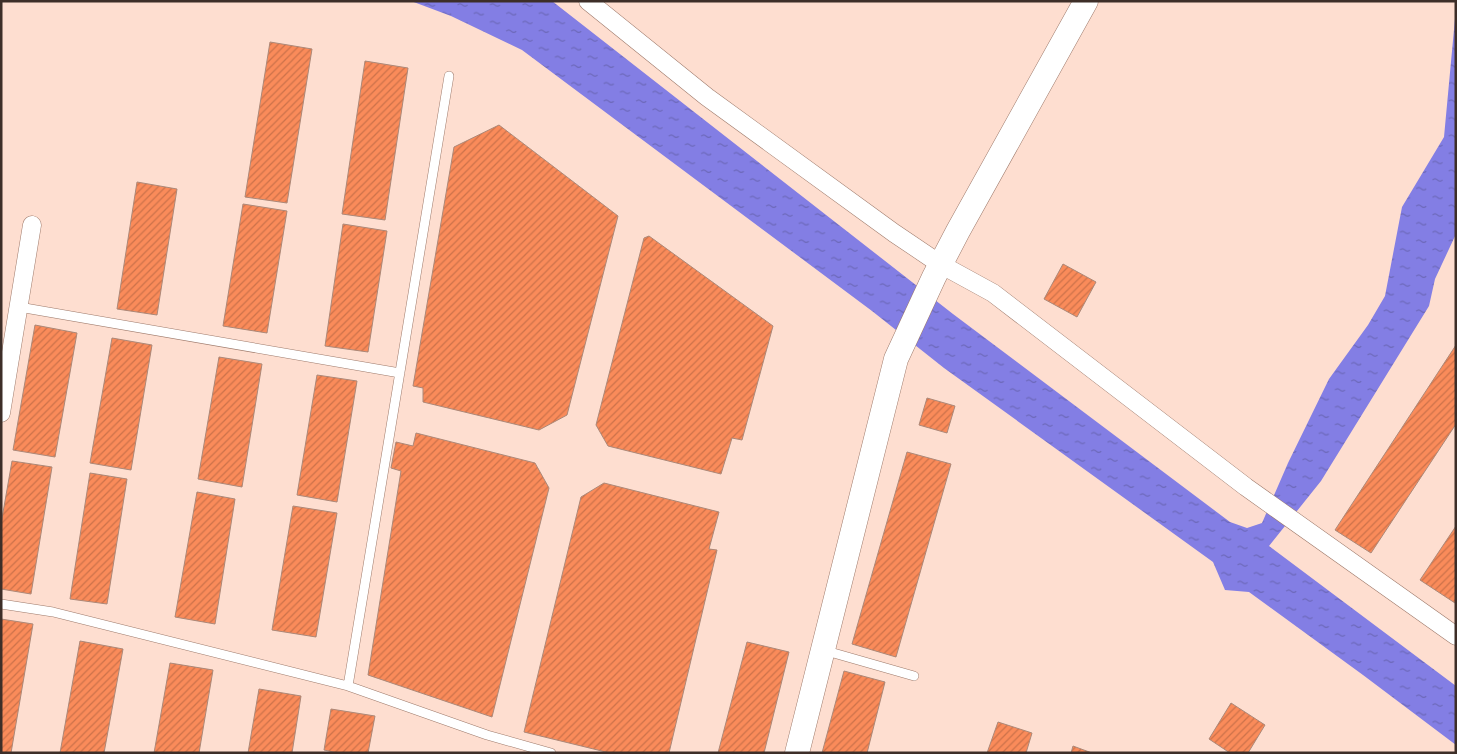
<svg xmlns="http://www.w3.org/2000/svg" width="1457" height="754" font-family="Roboto,sans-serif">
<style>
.water{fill:url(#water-ripples)}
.building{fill:url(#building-hatch);stroke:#ac8878}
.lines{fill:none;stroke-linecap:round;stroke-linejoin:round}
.lane-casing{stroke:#9e7a6b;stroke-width:10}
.street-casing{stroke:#9e7a6b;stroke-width:19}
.secondary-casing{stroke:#9e7a6b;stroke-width:25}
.lane{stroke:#fff;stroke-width:9}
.street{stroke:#fff;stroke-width:18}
.secondary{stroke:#fff;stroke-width:24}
</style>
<defs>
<pattern id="water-ripples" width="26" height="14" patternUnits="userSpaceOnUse" patternTransform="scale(1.25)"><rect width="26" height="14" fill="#837ee4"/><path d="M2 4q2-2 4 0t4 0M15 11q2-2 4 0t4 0" fill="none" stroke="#6c68b9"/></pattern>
<pattern id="building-hatch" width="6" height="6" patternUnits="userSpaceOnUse" patternTransform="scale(1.25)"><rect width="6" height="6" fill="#fa8b5a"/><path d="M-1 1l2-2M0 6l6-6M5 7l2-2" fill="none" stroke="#cc724a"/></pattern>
</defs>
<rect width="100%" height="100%" fill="#feded0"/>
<!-- water -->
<path class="water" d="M 411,1 L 552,1 L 953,314 L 1230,522 L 1247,528 L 1262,523 L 1288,463 L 1329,379 L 1368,325 L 1385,296 L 1402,207 L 1444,137 L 1456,8 L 1456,234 L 1435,279 L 1429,306 L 1321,481 L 1269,546 L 1456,686 L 1456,745 L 1363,675 L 1249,592 L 1225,590 L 1213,562 L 944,368 L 872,311 L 522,50 L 451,16 Z"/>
<!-- building -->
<path class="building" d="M 270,42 L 312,49 L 287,203 L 245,197 Z
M 365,61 L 408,68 L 385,220 L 342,214 Z
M 499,125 L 618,216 L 567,415 L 539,430 L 423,402 L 423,388 L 413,386 L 454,147 Z
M 137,182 L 177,189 L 157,315 L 117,309 Z
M 243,204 L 287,211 L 267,333 L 223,326 Z
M 343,224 L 387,231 L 368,352 L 325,346 Z
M 649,236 L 773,326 L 742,440 L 732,438 L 721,474 L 608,446 L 596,425 L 644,238 Z
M 1063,264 L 1096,282 L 1077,317 L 1044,299 Z
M 35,325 L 77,333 L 55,457 L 13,450 Z
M 112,338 L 152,345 L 131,470 L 90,463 Z
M 1456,345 L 1456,424 L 1371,553 L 1335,530 Z
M 219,357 L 262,364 L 242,487 L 198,479 Z
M 317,375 L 357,381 L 337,502 L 297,495 Z
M 927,398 L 955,406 L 947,433 L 919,425 Z
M 416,433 L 535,463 L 549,488 L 492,717 L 368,675 L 401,471 L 391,468 L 396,442 L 413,446 Z
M 907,452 L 951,464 L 896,657 L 852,644 Z
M 12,461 L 52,467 L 31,594 L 1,589 L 1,524 Z
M 90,473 L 127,479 L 107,604 L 70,599 Z
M 604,483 L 719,512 L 709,549 L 717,550 L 669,753 L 610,753 L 524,732 L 581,497 Z
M 197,492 L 235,499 L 215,624 L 175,617 Z
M 293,506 L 337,513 L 316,637 L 272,630 Z
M 1456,526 L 1456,601 L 1455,603 L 1420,580 Z
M 1,619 L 33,624 L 11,753 L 1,753 Z
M 80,641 L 123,649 L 104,753 L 60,753 Z
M 747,642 L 789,652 L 764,753 L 718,753 Z
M 170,663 L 213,670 L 199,753 L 154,753 Z
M 844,671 L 885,682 L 867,753 L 822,753 Z
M 259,689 L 301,696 L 292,753 L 248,753 Z
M 1231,703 L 1265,725 L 1248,753 L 1230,753 L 1209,739 Z
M 331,709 L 375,716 L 368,753 L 338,753 L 324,750 Z
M 998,722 L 1032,733 L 1026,753 L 987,753 Z
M 1073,746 L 1092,753 L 1071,753 Z"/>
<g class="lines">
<defs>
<path id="lane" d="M 19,307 L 400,373
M 1,604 L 53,612 L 348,686 L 449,76
M 823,650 L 914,676
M 348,686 L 487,735 L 551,753"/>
<path id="street" d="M 588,1 L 707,97 L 894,233 L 940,264 L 993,293 L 1246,487 L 1456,636
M 1,413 L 32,225"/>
<path id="secondary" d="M 797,753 L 896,359 L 934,277 L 958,231 L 1086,1"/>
</defs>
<!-- lane casing -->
<use href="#lane" class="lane-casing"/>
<!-- street casing -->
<use href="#street" class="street-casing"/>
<!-- secondary casing -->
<use href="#secondary" class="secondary-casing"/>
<!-- lane -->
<use href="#lane" class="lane"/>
<!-- street -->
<use href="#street" class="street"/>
<!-- secondary -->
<use href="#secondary" class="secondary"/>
</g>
<!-- border -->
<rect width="1457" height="754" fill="none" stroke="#3d2e28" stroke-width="5"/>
</svg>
